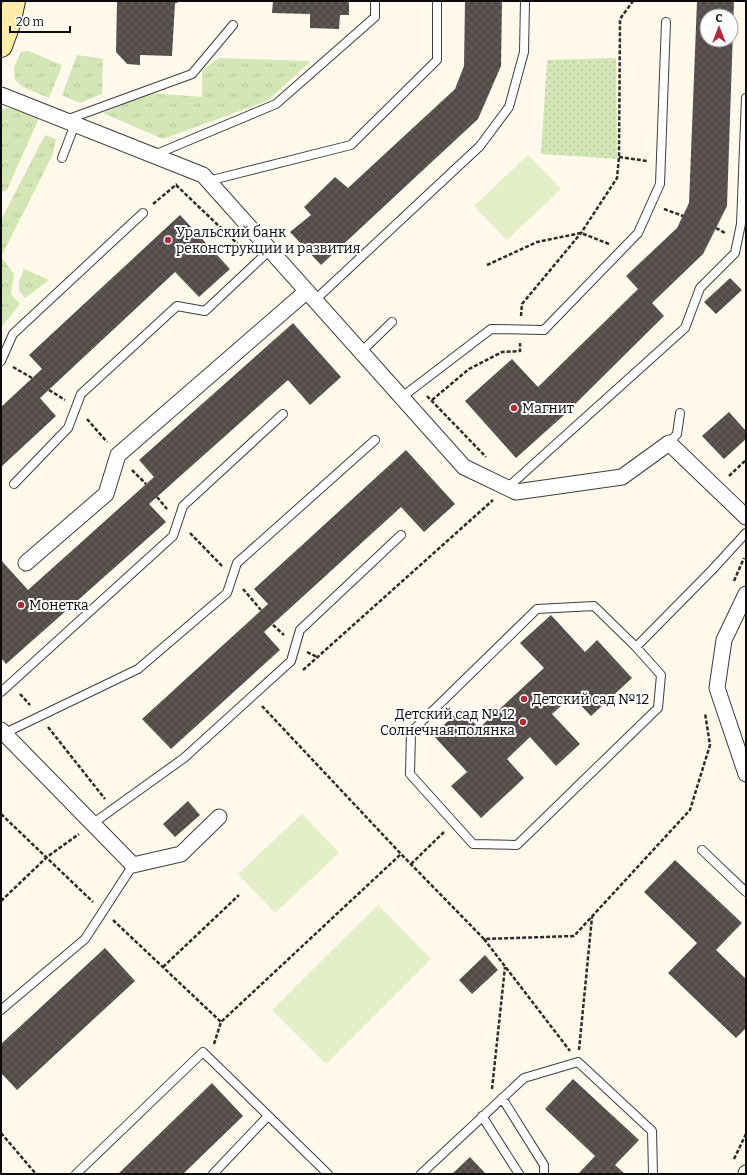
<svg xmlns="http://www.w3.org/2000/svg" width="747" height="1175" font-family="Bitter,serif">
<style>
.grass{fill:url(#grass-tufts)}
.park{fill:url(#park-dots)}
.pitch{fill:#e4eec7}
.building{fill:url(#building-cross-hatch);fill-rule:evenodd}
.lines{fill:none;stroke-linecap:round;stroke-linejoin:round}
.lane-casing{stroke:#3e3e3e;stroke-width:10}
.street-casing{stroke:#3e3e3e;stroke-width:17}
.secondary-casing{stroke:#2d2d2d;stroke-width:24}
.path{stroke:#2d2d2d;stroke-width:2.5;stroke-dasharray:4 2;stroke-linecap:butt}
.lane{stroke:#fff;stroke-width:8}
.street{stroke:#fff;stroke-width:15}
.secondary{stroke:#fdeca7;stroke-width:22}
.poi-dot{fill:#b6283b;stroke:#fff;stroke-width:1.5}
.labels{text-anchor:middle;dominant-baseline:central;stroke-width:4;stroke-linejoin:round;paint-order:stroke}
.poi-label{font-size:14px;fill:#0b0b0b;stroke:#fff;text-anchor:start}
</style>
<defs>
<pattern id="grass-tufts" width="24" height="20" patternUnits="userSpaceOnUse"><rect width="24" height="20" fill="#d3e7b6"/><path d="M3 7l-1-3M5 7V3M7 7l1-3M15 17l-1-3M17 17v-4M19 17l1-3" fill="none" stroke="#b4c59b"/></pattern>
<pattern id="park-dots" width="8" height="8" patternUnits="userSpaceOnUse"><rect width="8" height="8" fill="#d3e7b6"/><path d="M2 2h.1M6 6h.1" fill="none" stroke="#b4c59b" stroke-width="1.8" stroke-linecap="round"/></pattern>
<pattern id="building-cross-hatch" width="8" height="8" patternUnits="userSpaceOnUse"><rect width="8" height="8" fill="#534b48"/><path d="M0 0l8 8M0 8l8-8" fill="none" stroke="#67605e"/></pattern>
</defs>
<rect width="100%" height="100%" fill="#fef9ea"/>
<!-- grass -->
<path class="grass" d="M 28,51 L 62,65 L 49,98 L 23,87 L 15,80 L 14,67 L 21,52 Z
M 77,55 L 103,59 L 102,94 L 80,103 L 62,95 Z
M 219,58 L 311,61 L 267,101 L 163,139 L 103,113 L 150,93 L 202,97 L 202,70 Z
M 8,108 L 19,109 L 39,118 L 7,190 L 1,192 L 1,110 Z
M 45,135 L 56,139 L 53,154 L 1,257 L 14,274 L 11,294 L 20,304 L 3,325 L 1,325 L 1,220 Z
M 24,269 L 49,280 L 25,298 L 19,291 L 19,282 Z"/>
<!-- park -->
<path class="park" d="M 616,58 L 617,159 L 541,154 L 547,60 Z"/>
<!-- pitch -->
<path class="pitch" d="M 528,155 L 561,189 L 507,240 L 474,206 Z
M 302,814 L 339,853 L 275,913 L 238,874 Z
M 378,905 L 431,959 L 326,1064 L 272,1010 Z"/>
<!-- building -->
<path class="building" d="M 117,1 L 179,1 L 177,3 L 175,3 L 172,56 L 140,55 L 140,65 L 127,64 L 116,52 Z
M 273,1 L 349,1 L 349,15 L 340,15 L 339,29 L 310,28 L 310,14 L 272,13 Z
M 465,1 L 502,1 L 501,66 L 478,119 L 321,265 L 290,232 L 311,215 L 304,207 L 335,177 L 348,188 L 455,89 L 464,66 Z
M 697,1 L 734,1 L 727,206 L 703,254 L 652,303 L 664,316 L 563,416 L 516,458 L 465,401 L 512,359 L 538,387 L 638,289 L 626,276 L 677,228 L 689,203 ZM 707,16 L 731,16 L 731,40 L 707,40 Z
M 180,215 L 230,269 L 199,297 L 175,272 L 40,398 L 56,416 L 1,467 L 1,407 L 42,369 L 29,355 Z
M 730,278 L 742,290 L 716,314 L 704,302 Z
M 293,323 L 341,377 L 310,405 L 288,380 L 149,504 L 166,522 L 6,664 L 1,658 L 1,560 L 28,590 L 154,477 L 139,460 Z
M 729,412 L 746,431 L 746,439 L 724,459 L 702,436 Z
M 406,450 L 455,504 L 424,532 L 401,507 L 264,632 L 280,650 L 171,749 L 142,719 L 268,604 L 254,589 Z
M 551,615 L 585,652 L 597,640 L 632,678 L 591,716 L 572,696 L 552,714 L 580,744 L 556,766 L 530,737 L 507,759 L 524,778 L 481,818 L 451,786 L 467,772 L 433,735 L 461,709 L 479,728 L 544,668 L 520,643 Z
M 188,801 L 200,815 L 175,837 L 163,824 Z
M 675,860 L 742,923 L 716,950 L 746,979 L 746,1028 L 736,1038 L 668,973 L 697,943 L 644,892 Z
M 105,948 L 135,981 L 17,1090 L 1,1073 L 1,1044 Z
M 485,955 L 498,970 L 472,994 L 459,980 Z
M 573,1079 L 639,1140 L 615,1165 L 625,1174 L 578,1174 L 595,1156 L 545,1109 Z
M 212,1083 L 243,1116 L 183,1174 L 118,1174 Z
M 470,1157 L 486,1174 L 452,1174 Z"/>
<g class="lines">
<defs>
<path id="lane" d="M 66,120 L 192,74 L 233,25
M 154,155 L 276,104 L 375,17 L 375,1
M 62,158 L 75,124
M 208,181 L 351,145 L 437,60 L 437,1
M 315,300 L 480,146 L 509,107 L 524,52 L 525,1
M 361,352 L 392,322
M 1,361 L 13,334 L 143,213
M 402,397 L 491,329 L 544,330 L 638,233 L 660,184 L 666,22
M 669,443 L 677,434 L 680,413
M 14,484 L 68,428 L 81,394 L 177,306 L 205,311 L 270,250
M 507,488 L 685,328 L 700,288 L 735,253 L 741,224 L 746,98
M 594,606 L 636,647 L 661,675 L 658,708 L 517,845 L 473,844 L 410,774 L 411,732 L 537,609 Z
M 636,647 L 712,570 L 746,533
M 1,692 L 173,536 L 183,506 L 283,414
M 3,734 L 138,669 L 227,593 L 237,563 L 375,440
M 92,824 L 184,758 L 291,661 L 300,630 L 401,535
M 702,850 L 746,892
M 1,1010 L 85,939 L 133,865
M 502,1098 L 544,1165 L 544,1174
M 482,1116 L 519,1174
M 76,1174 L 203,1052 L 328,1174
M 213,1174 L 268,1116
M 421,1174 L 524,1078 L 578,1062 L 652,1131 L 653,1174"/>
<path id="street" d="M 1,95 L 203,175 L 464,467 L 516,492 L 622,477 L 669,443 L 746,517
M 26,563 L 106,494 L 118,455 L 307,291
M 746,594 L 724,640 L 717,688 L 746,774
M 1,730 L 133,865 L 181,854 L 219,817
M 746,1174 L 746,1173"/>
<path id="secondary" d="M 1,46 L 9,24 L 14,1"/>
</defs>
<!-- lane casing -->
<use href="#lane" class="lane-casing"/>
<!-- street casing -->
<use href="#street" class="street-casing"/>
<!-- secondary casing -->
<use href="#secondary" class="secondary-casing"/>
<!-- path -->
<path class="path" d="M 619,157 L 647,161
M 176,185 L 243,249
M 153,204 L 177,184
M 664,209 L 683,216
M 716,228 L 725,233
M 487,265 L 537,242 L 581,233 L 609,244
M 521,316 L 522,304 L 581,233 L 617,178 L 619,157 L 620,19 L 633,1
M 13,367 L 32,378
M 49,390 L 65,400
M 427,396 L 486,457
M 432,400 L 469,369 L 502,352 L 520,351 L 520,343
M 87,419 L 107,442
M 132,470 L 146,484
M 729,476 L 746,460
M 157,497 L 167,509
M 190,533 L 222,566
M 734,581 L 744,558
M 243,589 L 261,610
M 273,625 L 284,635
M 307,652 L 317,657
M 303,670 L 493,500
M 20,694 L 30,705
M 262,706 L 401,854 L 484,939 L 574,936 L 690,810 L 710,745 L 705,713
M 48,727 L 105,799
M 1,814 L 93,902
M 411,864 L 444,832
M 1,901 L 47,857 L 79,834
M 113,920 L 221,1022
M 484,939 L 570,1051
M 163,967 L 239,895
M 214,1044 L 221,1022 L 401,854
M 579,1050 L 592,917
M 492,1089 L 505,967
M 1,1133 L 36,1174
M 734,1159 L 746,1134"/>
<!-- lane -->
<use href="#lane" class="lane"/>
<!-- street -->
<use href="#street" class="street"/>
<!-- secondary -->
<use href="#secondary" class="secondary"/>
</g>
<!-- markers -->
<g class="poi-dot">
<circle cx="168" cy="240" r="4"/>
<circle cx="514" cy="408" r="4"/>
<circle cx="21" cy="605" r="4"/>
<circle cx="524" cy="699" r="4"/>
<circle cx="523" cy="722" r="4"/>
</g>
<g class="labels">
<!-- poi labels -->
<g class="poi-label">
<text x="176" y="232">Уральский банк<tspan x="176" dy="16">реконструкции и развития</tspan></text>
<text x="522" y="408">Магнит</text>
<text x="29" y="605">Монетка</text>
<text x="532" y="699">Детский сад №12</text>
<text x="515" y="714" text-anchor="end">Детский сад № 12<tspan x="515" dy="16">Солнечная полянка</tspan></text>
</g>
</g>
<!-- border -->
<rect width="747" height="1175" fill="none" stroke="#0b0b0b" stroke-width="4"/>
<!-- north arrow -->
<g transform="translate(719 28)"><circle r="19" fill="#ffffff" stroke="#9d9d9d"/>
<path d="M0-3L7 15L0 10L-7 15Z" fill="#b6283b"/>
<text y="-6" font-size="11" font-weight="bold" text-anchor="middle" fill="#0b0b0b">С</text>
</g>
<!-- scale -->
<path d="M10 26v6h60v-6" fill="none" stroke="#0b0b0b" stroke-width="2"/>
<text x="16" y="26" font-size="12" fill="#0b0b0b" stroke="#ffffff" stroke-width="3" paint-order="stroke">20 m</text>
</svg>
